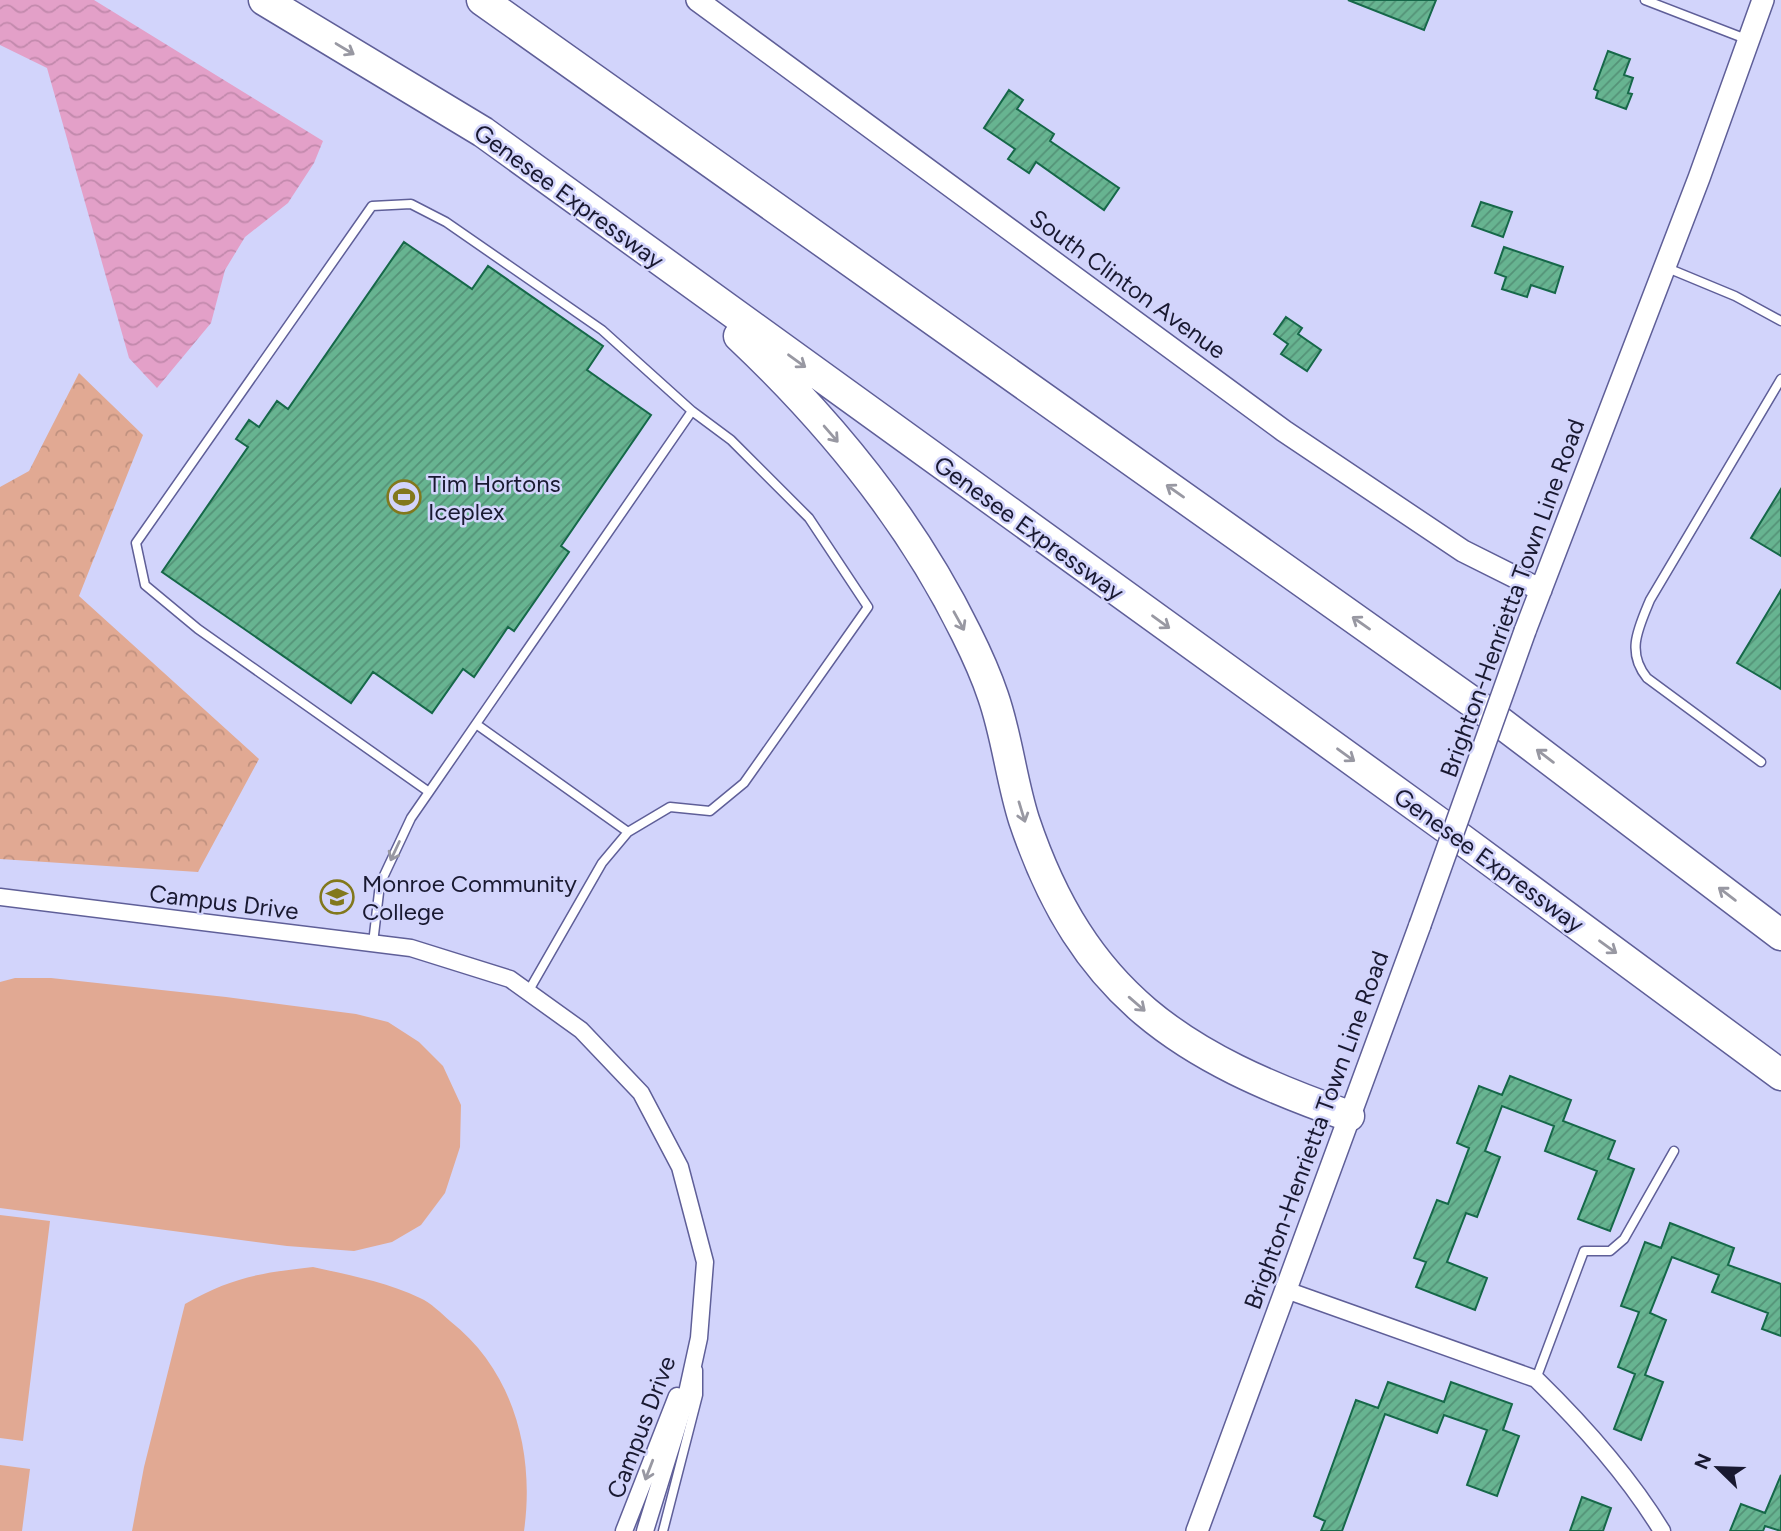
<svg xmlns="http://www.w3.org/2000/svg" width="1781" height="1531" font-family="Figtree,sans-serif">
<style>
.forest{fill:url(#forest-crowns)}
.garden{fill:#e1a993}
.water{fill:url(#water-waves)}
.building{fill:url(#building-hatch);stroke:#166849;stroke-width:2}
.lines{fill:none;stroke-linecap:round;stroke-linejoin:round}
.service-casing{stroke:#5f5f98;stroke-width:11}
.minor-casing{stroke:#5f5f98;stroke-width:19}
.tertiary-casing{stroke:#5f5f98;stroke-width:24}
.motorway-casing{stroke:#5f5f98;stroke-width:33}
.service{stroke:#fff;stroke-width:8}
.minor{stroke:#fff;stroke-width:16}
.tertiary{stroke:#fff;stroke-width:21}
.motorway{stroke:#fff;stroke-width:30}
.tertiary-bridge-casing{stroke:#5f5f98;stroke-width:24;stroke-linecap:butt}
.tertiary-bridge{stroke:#fff;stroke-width:21}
.oneway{stroke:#9898a2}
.labels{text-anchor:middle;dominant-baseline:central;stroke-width:5;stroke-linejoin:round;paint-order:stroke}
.street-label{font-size:24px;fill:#191931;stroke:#d2d4fb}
.poi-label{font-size:24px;fill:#191931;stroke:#d2d4fb;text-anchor:start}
</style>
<defs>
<pattern id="forest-crowns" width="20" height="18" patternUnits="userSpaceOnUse" patternTransform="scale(1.75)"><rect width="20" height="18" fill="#e1a993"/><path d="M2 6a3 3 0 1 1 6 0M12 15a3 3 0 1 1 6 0" fill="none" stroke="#c0917f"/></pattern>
<pattern id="water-waves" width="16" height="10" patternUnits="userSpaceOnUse" patternTransform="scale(1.75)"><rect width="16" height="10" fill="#e3a0c8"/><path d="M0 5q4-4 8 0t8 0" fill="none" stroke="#c289ac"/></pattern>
<pattern id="building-hatch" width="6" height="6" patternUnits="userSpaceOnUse" patternTransform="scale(1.75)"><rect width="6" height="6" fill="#67b491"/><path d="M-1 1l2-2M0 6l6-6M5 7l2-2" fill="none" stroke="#549277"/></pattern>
</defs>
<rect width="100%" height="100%" fill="#d2d4fb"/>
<!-- forest -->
<path class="forest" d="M 79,373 L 143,435 L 79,596 L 259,759 L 198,872 L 0,859 L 0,487 L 29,471 Z"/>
<!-- garden -->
<path class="garden" d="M 15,978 L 51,978 L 226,997 L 356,1014 L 388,1022 L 419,1042 L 443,1066 L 461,1105 L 460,1147 L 445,1193 L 421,1225 L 392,1242 L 354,1251 L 287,1246 L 0,1208 L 0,982 Z
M 0,1215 L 50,1221 L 23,1441 L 0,1438 Z
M 313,1267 C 348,1275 387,1282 420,1298 C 431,1303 441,1313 450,1321 C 514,1371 535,1453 524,1531 L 132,1531 L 144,1467 L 185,1304 C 232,1277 260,1273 313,1267 Z
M 0,1465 L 30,1469 L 22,1531 L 0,1531 Z"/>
<!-- water -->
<path class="water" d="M 0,0 L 94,0 L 323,141 L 314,163 L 288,203 L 245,237 L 225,270 L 211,323 L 157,388 L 129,358 L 47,68 L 0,45 Z"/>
<!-- building -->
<path class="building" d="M 1348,0 L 1436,0 L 1424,30 Z
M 1608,51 L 1630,59 L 1624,75 L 1633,78 L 1628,93 L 1632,94 L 1626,109 L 1596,98 L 1598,91 L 1594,89 Z
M 1009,90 L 1023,100 L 1017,109 L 1054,134 L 1050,141 L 1119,188 L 1104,210 L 1036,162 L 1029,173 L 1008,159 L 1015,149 L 984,128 Z
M 1481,202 L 1512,212 L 1503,237 L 1472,226 Z
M 404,242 L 472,289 L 488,266 L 603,346 L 587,370 L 651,415 L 561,546 L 569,552 L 514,631 L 508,627 L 474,677 L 463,669 L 432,713 L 373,672 L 351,703 L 162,572 L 248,447 L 236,439 L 249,420 L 259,427 L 277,401 L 288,409 Z
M 1504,247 L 1563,267 L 1555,293 L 1531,285 L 1527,297 L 1502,289 L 1506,277 L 1495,273 Z
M 1286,317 L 1302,328 L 1298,334 L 1321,350 L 1307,371 L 1281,354 L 1288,344 L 1274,334 Z
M 1781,489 L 1781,556 L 1751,538 Z
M 1781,590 L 1781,689 L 1737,663 Z
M 1510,1076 L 1571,1100 L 1563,1121 L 1615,1141 L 1608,1159 L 1634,1169 L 1610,1231 L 1578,1219 L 1597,1171 L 1545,1151 L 1554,1126 L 1502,1106 L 1485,1151 L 1500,1157 L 1477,1217 L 1466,1213 L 1447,1262 L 1487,1278 L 1475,1310 L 1416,1287 L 1426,1262 L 1414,1258 L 1437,1200 L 1448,1204 L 1469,1148 L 1457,1143 L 1479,1086 L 1502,1095 Z
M 1670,1223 L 1734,1248 L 1728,1265 L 1781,1284 L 1781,1336 L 1762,1329 L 1768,1313 L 1712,1292 L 1719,1275 L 1672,1257 L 1650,1313 L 1666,1320 L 1645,1375 L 1663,1382 L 1641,1440 L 1614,1429 L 1635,1374 L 1618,1367 L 1639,1312 L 1621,1306 L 1645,1242 L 1661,1248 Z
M 1388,1382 L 1444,1402 L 1451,1382 L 1512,1404 L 1503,1430 L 1519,1436 L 1497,1496 L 1467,1485 L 1487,1430 L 1444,1415 L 1437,1433 L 1385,1414 L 1342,1531 L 1321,1531 L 1325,1521 L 1314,1516 L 1356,1400 L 1378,1408 Z
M 1781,1475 L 1781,1531 L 1765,1526 L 1763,1531 L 1730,1531 L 1741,1504 L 1765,1513 Z
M 1582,1497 L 1611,1508 L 1603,1531 L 1570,1531 Z"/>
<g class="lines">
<defs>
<path id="service" d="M 1645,0 L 1746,39
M 1665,267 L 1735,296 L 1781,321
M 476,724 L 628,832
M 1761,762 L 1647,678 C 1626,652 1638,629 1650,600 L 1781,379
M 373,943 L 380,884 L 411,818 L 429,792 L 692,411 L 602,330 L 446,222 L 411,204 L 372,206 L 136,543 L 145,585 L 198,629 L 429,792
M 528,992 L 602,863 L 628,832 L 670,807 L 710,811 L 744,783 L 868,607 L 809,518 L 731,440 L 692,411
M 1536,1379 L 1584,1251 L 1610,1251 L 1624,1239 L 1674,1151
M 663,1531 L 698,1395 L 698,1370"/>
<path id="minor" d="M 0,897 L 411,948 L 510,979 L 581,1030 L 641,1093 L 680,1167 L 705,1262 L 699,1338 L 685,1402 L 645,1531
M 1286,1290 L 1536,1379 C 1582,1424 1628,1475 1662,1531
M 624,1531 L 677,1396"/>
<path id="tertiary" d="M 697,0 L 1284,431 L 1463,551 L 1541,590
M 1525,631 L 1699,178 L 1763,0
M 1197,1531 L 1420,925"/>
<path id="motorway" d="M 264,0 L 483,132 L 1445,827 L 1781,1075
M 482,0 L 1492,716 L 1781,935
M 739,336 C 829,421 911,521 966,633 C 976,653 986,675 993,696 C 1007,736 1011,779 1024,820 C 1083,996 1181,1057 1349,1116"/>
</defs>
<!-- service casing -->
<use href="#service" class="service-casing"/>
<!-- minor casing -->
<use href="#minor" class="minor-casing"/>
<!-- tertiary casing -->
<use href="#tertiary" class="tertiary-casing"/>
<!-- motorway casing -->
<use href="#motorway" class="motorway-casing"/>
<!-- service -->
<use href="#service" class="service"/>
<!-- minor -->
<use href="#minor" class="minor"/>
<!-- tertiary -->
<use href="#tertiary" class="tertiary"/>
<!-- motorway -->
<use href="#motorway" class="motorway"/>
<defs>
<path id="tertiary-bridge" d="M 1420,925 L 1525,631"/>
</defs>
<!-- tertiary-bridge casing -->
<use href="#tertiary-bridge" class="tertiary-bridge-casing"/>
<!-- tertiary-bridge -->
<use href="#tertiary-bridge" class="tertiary-bridge"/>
</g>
<!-- one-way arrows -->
<defs><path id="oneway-shaft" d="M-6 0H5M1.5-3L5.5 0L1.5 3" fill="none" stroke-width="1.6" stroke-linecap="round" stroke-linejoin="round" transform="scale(1.75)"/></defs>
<g class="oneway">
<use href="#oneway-shaft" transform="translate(345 49) rotate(31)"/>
<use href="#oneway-shaft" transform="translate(797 361) rotate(36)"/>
<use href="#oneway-shaft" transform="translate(831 434) rotate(49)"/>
<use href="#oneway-shaft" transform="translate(1175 491) rotate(-145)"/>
<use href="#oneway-shaft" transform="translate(959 621) rotate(61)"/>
<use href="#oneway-shaft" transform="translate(1161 622) rotate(36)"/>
<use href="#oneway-shaft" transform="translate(1361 623) rotate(-145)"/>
<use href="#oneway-shaft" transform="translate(1346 755) rotate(36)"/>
<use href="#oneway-shaft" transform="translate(1545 756) rotate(-143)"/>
<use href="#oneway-shaft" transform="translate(1022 812) rotate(73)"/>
<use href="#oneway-shaft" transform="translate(395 851) rotate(115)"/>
<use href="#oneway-shaft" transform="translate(1727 894) rotate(-143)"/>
<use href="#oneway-shaft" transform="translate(1608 947) rotate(36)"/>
<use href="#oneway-shaft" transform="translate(1137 1004) rotate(41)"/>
<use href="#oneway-shaft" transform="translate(649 1470) rotate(111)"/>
</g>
<!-- icons -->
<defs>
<symbol id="stadium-ring" viewBox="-11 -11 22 22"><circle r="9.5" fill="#d2d4fb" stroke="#82781c" stroke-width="1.5"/><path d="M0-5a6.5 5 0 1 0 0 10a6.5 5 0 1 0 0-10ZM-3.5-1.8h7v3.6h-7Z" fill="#82781c"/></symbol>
<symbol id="university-ring" viewBox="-11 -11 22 22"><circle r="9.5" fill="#d2d4fb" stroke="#82781c" stroke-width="1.5"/><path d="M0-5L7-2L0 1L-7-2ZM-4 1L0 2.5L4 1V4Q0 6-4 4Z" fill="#82781c"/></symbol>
</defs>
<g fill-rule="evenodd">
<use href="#stadium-ring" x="385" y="478" width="38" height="38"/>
<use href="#university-ring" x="318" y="878" width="38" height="38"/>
</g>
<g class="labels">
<!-- street labels -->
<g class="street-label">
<text transform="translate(569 196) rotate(36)">Genesee Expressway</text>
<text transform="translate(1128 284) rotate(36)">South Clinton Avenue</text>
<text transform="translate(1029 528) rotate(36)">Genesee Expressway</text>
<text transform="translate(1512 598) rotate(-70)">Brighton-Henrietta Town Line Road</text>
<text transform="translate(1489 860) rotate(36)">Genesee Expressway</text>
<text transform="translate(224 902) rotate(7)">Campus Drive</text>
<text transform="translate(1316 1130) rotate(-70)">Brighton-Henrietta Town Line Road</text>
<text transform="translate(641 1427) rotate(-69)">Campus Drive</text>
</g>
<!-- poi labels -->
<g class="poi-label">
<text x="428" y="483">Tim Hortons<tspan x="428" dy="28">Iceplex</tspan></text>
<text x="362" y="883">Monroe Community<tspan x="362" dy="28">College</tspan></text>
</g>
</g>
<!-- north arrow -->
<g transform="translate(1718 1468) rotate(293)" stroke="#d2d4fb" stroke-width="5" paint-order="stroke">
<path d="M0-5L12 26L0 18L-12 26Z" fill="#191931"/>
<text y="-10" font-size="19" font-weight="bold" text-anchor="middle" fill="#191931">N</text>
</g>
</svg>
